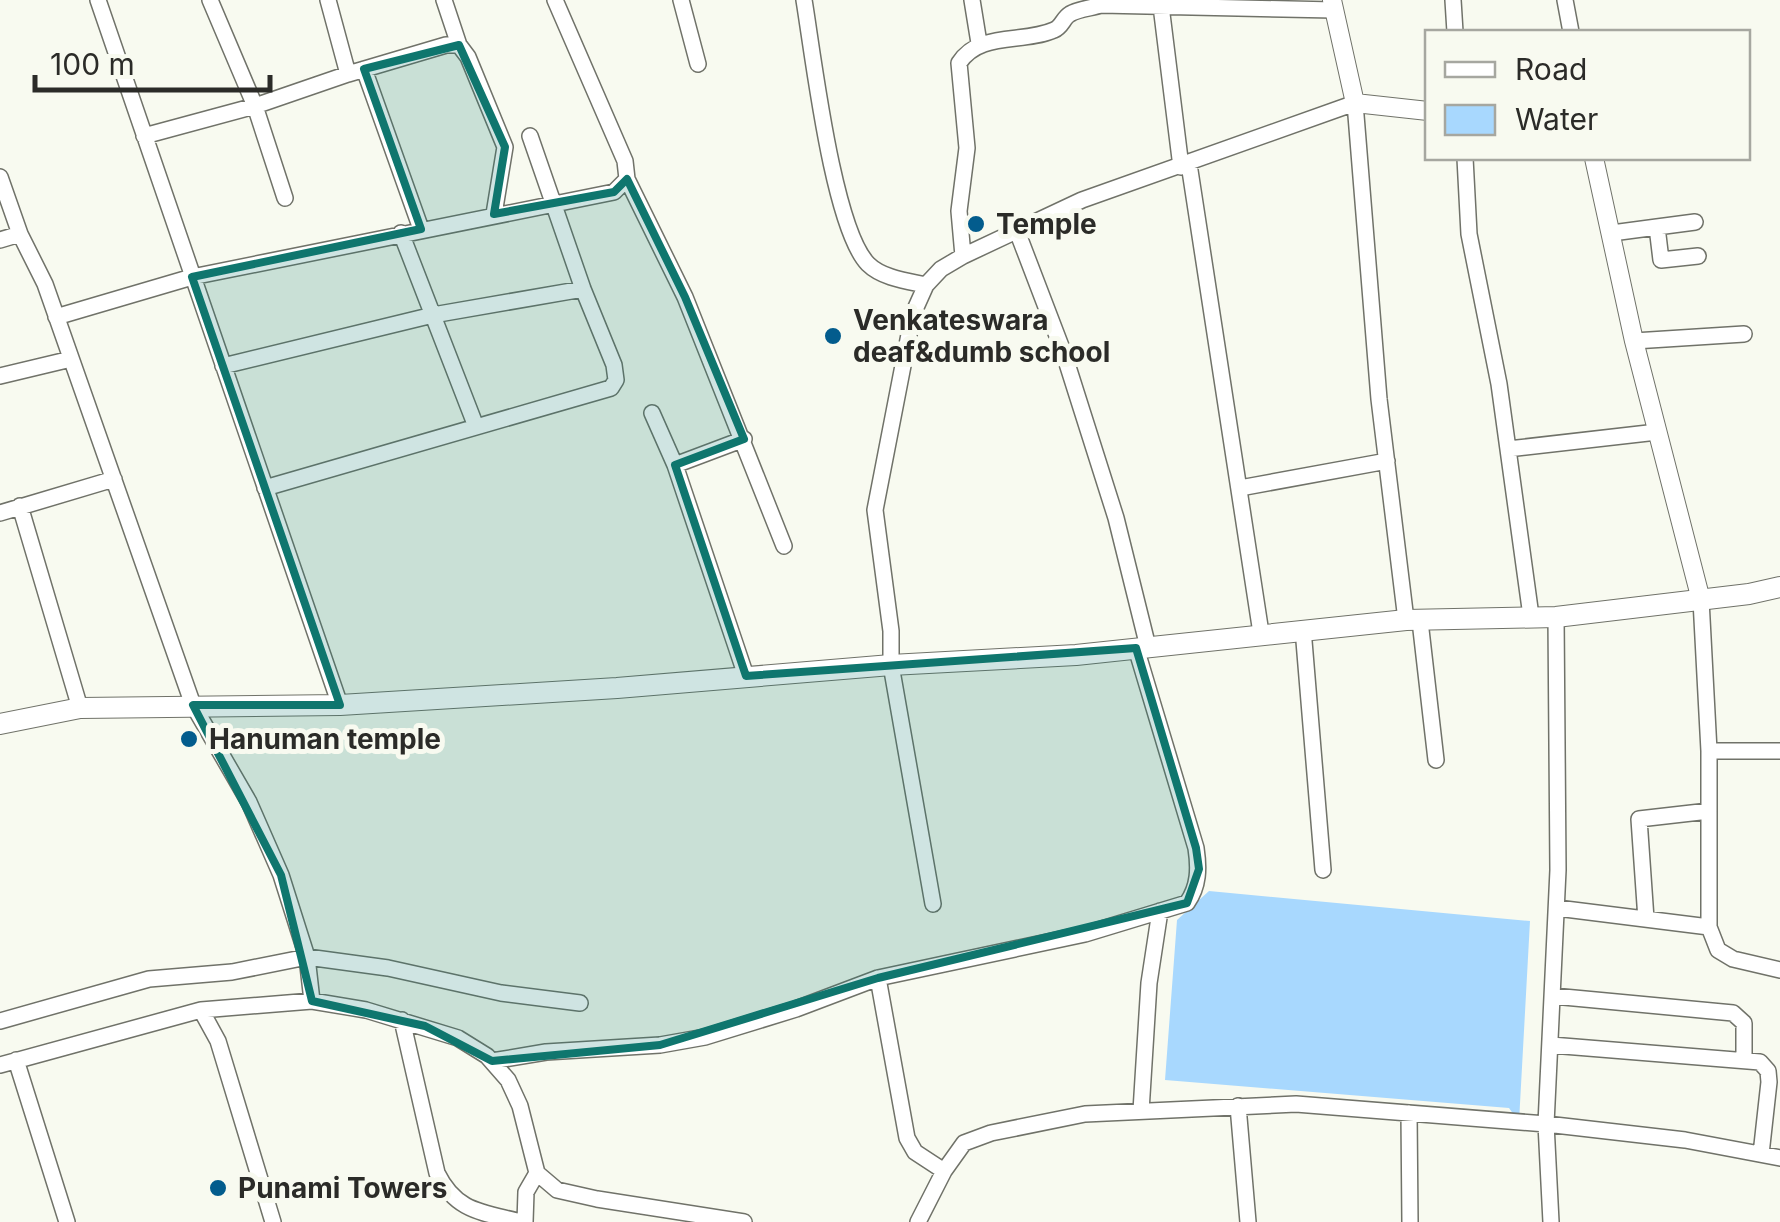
<svg xmlns="http://www.w3.org/2000/svg" width="1780" height="1222" font-family="Inter,sans-serif">
<style>
.water{fill:#a8d8fe}
.lines{fill:none;stroke-linecap:round;stroke-linejoin:round}
.minor-casing{stroke:#707269;stroke-width:18}
.tertiary-casing{stroke:#707269;stroke-width:20}
.secondary-casing{stroke:#707269;stroke-width:22}
.minor{stroke:#fff;stroke-width:15}
.tertiary{stroke:#fff;stroke-width:18}
.secondary{stroke:#fff;stroke-width:20}
.marked{fill:#0f766e;fill-opacity:0.2;stroke:#0f766e;stroke-width:8;stroke-linejoin:round}
.poi-dot{fill:#035c8d;stroke:#f8faf0;stroke-width:4}
.labels{text-anchor:middle;dominant-baseline:central;stroke-width:10;stroke-linejoin:round;paint-order:stroke}
.poi-label{font-size:28px;font-weight:bold;fill:#2b2b28;stroke:#f8faf0;text-anchor:start}
</style>
<rect width="100%" height="100%" fill="#f8faf0"/>
<!-- water -->
<path class="water" d="M 1209,891 L 1530,921 L 1519,1122 L 1509,1108 L 1165,1080 L 1177,920 Z"/>
<g class="lines">
<defs>
<path id="minor" d="M 98,0 L 340,705
M 210,0 L 255,106 L 285,198
M 328,0 L 348,74 L 446,45 L 459,45 L 468,57 L 505,147 L 494,214
M 444,0 L 459,45
M 681,0 L 698,64
M 804,0 C 813,54 833,228 868,264 C 882,278 907,281 926,285
M 972,0 L 979,43
M 1453,0 L 1455,32
M 1565,0 L 1571,32
M 1161,6 L 1181,167
M 364,69 L 421,229
M 144,136 L 255,106 L 348,74
M 1465,158 L 1469,234 L 1499,384 L 1531,616
M 1189,164 L 1261,633
M 0,177 L 20,234 L 45,284 L 193,705 L 249,802 L 281,875 L 307,957 L 312,1001
M 627,179 L 685,297 L 784,546
M 1657,227 L 1695,222
M 1017,231 L 1064,354 L 1116,518 L 1148,647
M 401,233 L 475,424
M 1612,233 L 1657,227 L 1661,260 L 1698,256
M 0,240 L 20,234
M 963,256 L 959,211 L 967,148 L 959,63 C 980,31 1022,44 1054,30 C 1062,27 1063,18 1070,14 C 1078,9 1092,8 1101,5 L 1334,10
M 56,317 L 192,277 L 614,192 L 627,179 L 625,161 L 555,0
M 1634,341 L 1744,334
M 223,366 L 433,315 L 583,289
M 0,376 L 71,359
M 652,413 L 675,465
M 744,439 L 675,465 L 746,676
M 1508,449 L 1657,432
M 265,488 L 611,388 L 616,380 L 614,365 L 583,289 L 530,136
M 1240,488 L 1387,461
M 20,506 L 80,708
M 0,513 L 114,479
M 1701,600 L 1709,751 L 1709,927 L 1718,950 L 1733,959 L 1780,970
M 1420,621 L 1436,760
M 1303,629 L 1323,870
M 1709,751 L 1780,751
M 933,904 L 891,665 L 891,631 L 875,510 L 913,314 L 926,285 L 941,269 L 963,256 L 1082,200 L 1355,103 L 1379,399 L 1406,620
M 1557,908 L 1709,927
M 1646,919 L 1639,819 L 1709,811
M 878,978 L 907,1138 L 915,1152 L 944,1171
M 1553,996 L 1733,1013 L 1744,1023 L 1744,1061
M 201,1010 L 218,1041 L 273,1222
M 402,1020 L 437,1173 C 456,1212 482,1212 521,1222
M 0,1021 L 149,979 L 232,972 L 307,957 L 388,968 L 501,993 L 580,1003
M 1551,1045 L 1760,1062 L 1768,1071 L 1769,1082 L 1761,1154
M 16,1060 L 67,1222
M 492,1061 L 546,1052 L 660,1045 L 705,1037 L 796,1009 L 878,978 L 1085,934 L 1187,903 C 1199,886 1199,868 1196,848 L 1136,648
M 0,1065 L 201,1010 L 312,1001 L 366,1010 L 458,1038 L 487,1056 L 508,1080 L 520,1106 L 537,1173 L 557,1190 L 597,1199 L 744,1222
M 1238,1106 L 1248,1222
M 1141,1111 L 1149,983 L 1160,911
M 1409,1113 L 1410,1222
M 525,1222 L 526,1192 L 537,1173
M 918,1222 L 944,1171 L 964,1143 L 991,1133 L 1085,1114 L 1296,1104 L 1546,1124 L 1685,1140 L 1780,1158
M 1551,1222 L 1546,1124 L 1558,870 L 1556,617"/>
<path id="tertiary" d="M 1332,0 L 1355,103 L 1428,111
M 1594,158 L 1634,341 L 1701,600"/>
<path id="secondary" d="M 0,724 L 80,708 L 340,705 L 617,688 L 891,665 L 1076,655 L 1406,620 L 1556,617 L 1749,594 L 1780,587"/>
</defs>
<!-- minor casing -->
<use href="#minor" class="minor-casing"/>
<!-- tertiary casing -->
<use href="#tertiary" class="tertiary-casing"/>
<!-- secondary casing -->
<use href="#secondary" class="secondary-casing"/>
<!-- minor -->
<use href="#minor" class="minor"/>
<!-- tertiary -->
<use href="#tertiary" class="tertiary"/>
<!-- secondary -->
<use href="#secondary" class="secondary"/>
</g>
<!-- marked area -->
<path class="marked" d="M 459,45 L 505,147 L 494,214 L 614,192 L 627,179 L 685,297 L 744,439 L 675,465 L 746,676 L 1136,648 L 1196,848 L 1199,869 L 1187,903 L 878,978 L 660,1045 L 492,1061 L 425,1026 L 312,1001 L 281,875 L 193,705 L 340,705 L 192,277 L 421,229 L 364,69 Z"/>
<!-- markers -->
<g class="poi-dot">
<circle cx="976" cy="224" r="10"/>
<circle cx="833" cy="336" r="10"/>
<circle cx="189" cy="739" r="10"/>
<circle cx="218" cy="1188" r="10"/>
</g>
<g class="labels">
<!-- poi labels -->
<g class="poi-label">
<text x="996" y="224">Temple</text>
<text x="853" y="320">Venkateswara<tspan x="853" dy="32">deaf&amp;dumb school</tspan></text>
<text x="209" y="739">Hanuman temple</text>
<text x="238" y="1188">Punami Towers</text>
</g>
</g>
<!-- legend -->
<rect x="1425" y="30" width="325" height="130" fill="#f8faf0" stroke="#a6a7a0" stroke-width="2.5"/>
<rect x="1445" y="62" width="50" height="15" fill="#ffffff" stroke="#a6a7a0" stroke-width="2.5"/>
<text x="1515" y="80" font-size="30" fill="#2b2b28">Road</text>
<rect x="1445" y="105" width="50" height="30" fill="#a8d8fe" stroke="#a6a7a0" stroke-width="2.5"/>
<text x="1515" y="130" font-size="30" fill="#2b2b28">Water</text>
<!-- scale -->
<path d="M35 75v15h235v-15" fill="none" stroke="#2b2b28" stroke-width="5"/>
<text x="50" y="75" font-size="30" fill="#2b2b28" stroke="#f8faf0" stroke-width="8" paint-order="stroke">100 m</text>
</svg>
